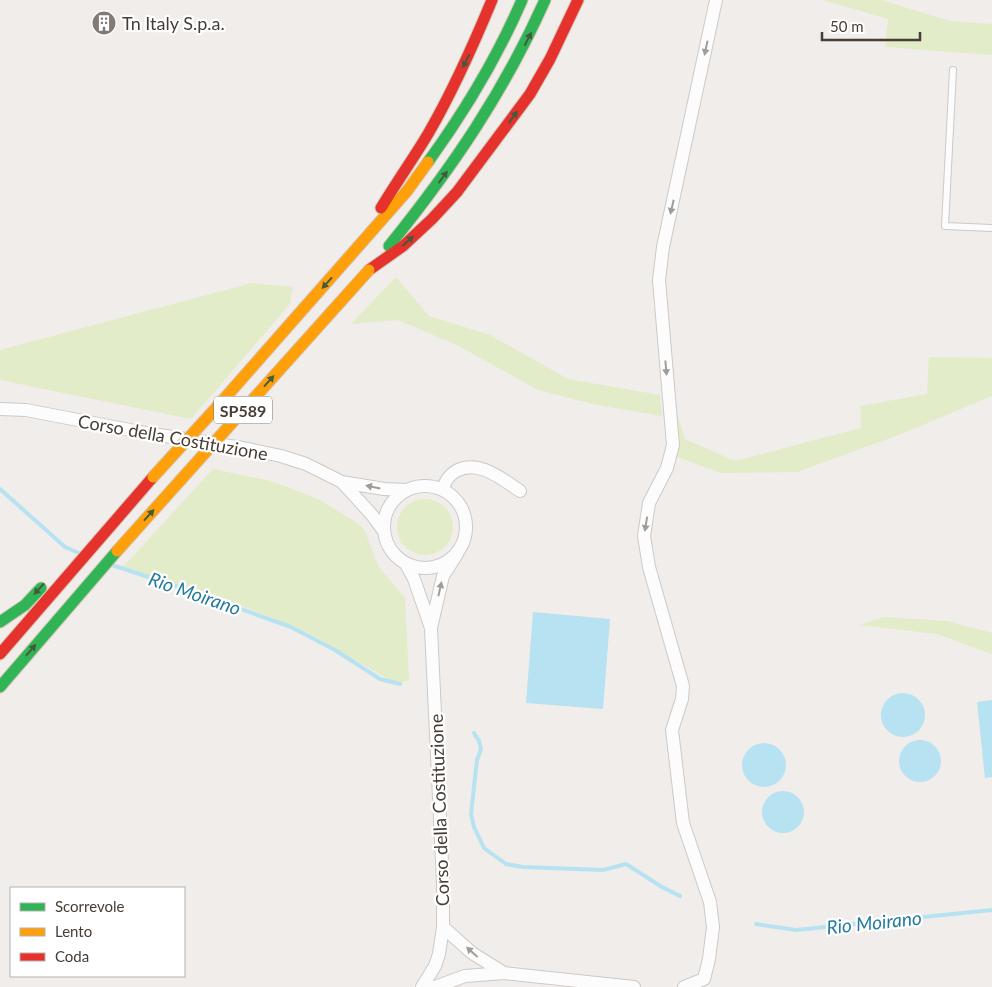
<svg xmlns="http://www.w3.org/2000/svg" width="992" height="987" font-family="Lato,sans-serif">
<style>
.grass{fill:#e2ecc8}
.water{fill:#b7e2f1}
.lines{fill:none;stroke-linecap:round;stroke-linejoin:round}
.stream{stroke:#b7e2f1;stroke-width:4}
.lane-casing{stroke:#cdc9c6;stroke-width:8}
.street-casing{stroke:#cdc9c6;stroke-width:14}
.fast-casing{stroke:#d3c6b6;stroke-width:13}
.slow-casing{stroke:#d3c6b6;stroke-width:13}
.jam-casing{stroke:#d3c6b6;stroke-width:13}
.lane{stroke:#fdfcfc;stroke-width:6}
.street{stroke:#fdfcfc;stroke-width:12}
.fast{stroke:#30b455;stroke-width:11}
.slow{stroke:#ff9f0a;stroke-width:11}
.jam{stroke:#e5322d;stroke-width:11}
.slow-bridge-casing{stroke:#d3c6b6;stroke-width:13;stroke-linecap:butt}
.slow-bridge{stroke:#ff9f0a;stroke-width:11}
.oneway{fill:#415b3d}
.oneway2{fill:#a29c98}
.labels{text-anchor:middle;dominant-baseline:central;stroke-width:4.5;stroke-linejoin:round;paint-order:stroke}
.shield{fill:#fff;stroke:#7e7772;stroke-width:1}
.shield-label{font-size:16px;font-weight:bold;fill:#473d35}
.poi-label{font-size:18px;fill:#473d35;stroke:#fff;text-anchor:start}
.street-label{font-size:18px;fill:#473d35;stroke:#fff}
.water-label{font-size:19px;font-style:italic;fill:#257ca0;stroke:#fff}
</style>
<rect width="100%" height="100%" fill="#f0edea"/>
<!-- grass -->
<path class="grass" d="M 823,0 L 881,0 L 950,21 L 992,24 L 992,55 L 885,47 L 888,19 Z
M 396,277 L 429,316 L 490,335 L 568,379 L 660,395 L 662,416 L 597,405 L 538,390 L 457,345 L 398,320 L 351,324 Z
M 252,283 L 293,287 L 290,304 L 191,419 L 0,380 L 0,350 Z
M 929,357 L 992,358 L 992,396 L 901,434 L 797,472 L 720,473 L 675,456 L 675,407 L 685,439 L 735,461 L 861,428 L 860,406 L 927,394 Z
M 213,469 L 271,481 L 318,499 L 356,522 L 365,531 L 378,566 L 405,598 L 409,681 L 395,683 L 307,632 L 212,594 L 134,573 L 123,567 Z
M397 527a28 28 0 1 1 56 0a28 28 0 1 1-56 0Z
M 884,617 L 947,621 L 992,633 L 992,654 L 937,634 L 860,625 Z"/>
<!-- water -->
<path class="water" d="M 533,612 L 610,619 L 603,709 L 526,703 Z
M881 715a22 22 0 1 1 44 0a22 22 0 1 1-44 0Z
M 992,700 L 992,777 L 985,778 L 977,702 Z
M899 761a21 21 0 1 1 42 0a21 21 0 1 1-42 0Z
M742 765a22 22 0 1 1 44 0a22 22 0 1 1-44 0Z
M762 812a21 21 0 1 1 42 0a21 21 0 1 1-42 0Z"/>
<g class="lines">
<!-- stream -->
<path class="stream" d="M 0,489 L 65,547 L 79,553
M 112,565 L 182,588 L 291,627 L 335,650 L 380,679 L 400,684
M 474,733 L 479,741 L 481,749 L 477,760 L 471,814 L 474,827 L 484,848 L 506,864 L 523,867 L 603,870 L 626,864 L 662,887 L 680,896
M 756,924 L 796,930 L 992,910"/>
<defs>
<path id="lane" d="M 953,70 L 945,226 L 992,228"/>
<path id="street" d="M 0,409 L 26,410 L 140,432 L 243,448 L 281,456 L 306,464 L 342,482 L 384,489 L 406,490
M 342,482 L 372,515 L 383,530
M384 527a41 41 0 1 1 82 0a41 41 0 1 1-82 0Z
M 443,489 C 445,481 448,476 456,471 C 479,459 502,479 520,491
M 406,564 L 414,579 L 431,628
M 443,927 L 472,953 L 504,973
M 422,987 L 435,966 L 439,954 L 443,927 L 443,883 L 431,628 L 443,576 L 457,554
M 435,987 L 465,976 L 504,973 L 634,987
M 684,987 L 704,979 L 709,959 L 713,927 L 710,902 L 683,823 L 672,730 L 682,699 L 683,686 L 649,567 L 644,536 L 649,503 L 667,468 L 673,445 L 659,280 L 663,247 L 716,0"/>
<path id="fast" d="M 428,162 C 465,111 497,58 522,0
M 389,246 C 452,168 504,92 545,0
M 0,622 L 25,605 L 41,588
M 0,687 L 117,551"/>
<path id="slow" d="M 217,407 L 407,191 L 428,162"/>
<path id="jam" d="M 381,208 C 396,183 413,159 428,134 C 453,91 473,46 492,0
M 369,270 L 403,246 L 432,219 L 457,192 L 530,94 L 550,59 L 578,0
M 0,654 L 153,477"/>
</defs>
<!-- lane casing -->
<use href="#lane" class="lane-casing"/>
<!-- street casing -->
<use href="#street" class="street-casing"/>
<!-- fast casing -->
<use href="#fast" class="fast-casing"/>
<!-- slow casing -->
<use href="#slow" class="slow-casing"/>
<!-- jam casing -->
<use href="#jam" class="jam-casing"/>
<!-- lane -->
<use href="#lane" class="lane"/>
<!-- street -->
<use href="#street" class="street"/>
<!-- fast -->
<use href="#fast" class="fast"/>
<!-- slow -->
<use href="#slow" class="slow"/>
<!-- jam -->
<use href="#jam" class="jam"/>
<defs>
<path id="slow-bridge" d="M 153,477 L 217,407
M 117,551 L 369,270"/>
</defs>
<!-- slow-bridge casing -->
<use href="#slow-bridge" class="slow-bridge-casing"/>
<!-- slow-bridge -->
<use href="#slow-bridge" class="slow-bridge"/>
</g>
<!-- one-way arrows -->
<defs><path id="oneway-solid" d="M-6-.8H1V-3.2L6.5 0L1 3.2V.8H-6Z" transform="scale(1.25)"/></defs>
<g class="oneway">
<use href="#oneway-solid" transform="translate(528 39) rotate(-63)"/>
<use href="#oneway-solid" transform="translate(466 61) rotate(117)"/>
<use href="#oneway-solid" transform="translate(513 117) rotate(-54)"/>
<use href="#oneway-solid" transform="translate(443 177) rotate(-54)"/>
<use href="#oneway-solid" transform="translate(408 241) rotate(-42)"/>
<use href="#oneway-solid" transform="translate(327 283) rotate(132)"/>
<use href="#oneway-solid" transform="translate(269 381) rotate(-48)"/>
<use href="#oneway-solid" transform="translate(149 515) rotate(-48)"/>
<use href="#oneway-solid" transform="translate(39 589) rotate(132)"/>
<use href="#oneway-solid" transform="translate(31 650) rotate(-49)"/>
</g>
<g class="oneway2">
<use href="#oneway-solid" transform="translate(706 48) rotate(102)"/>
<use href="#oneway-solid" transform="translate(672 207) rotate(103)"/>
<use href="#oneway-solid" transform="translate(666 368) rotate(85)"/>
<use href="#oneway-solid" transform="translate(373 487) rotate(-168)"/>
<use href="#oneway-solid" transform="translate(646 524) rotate(99)"/>
<use href="#oneway-solid" transform="translate(440 589) rotate(-77)"/>
<use href="#oneway-solid" transform="translate(472 952) rotate(-138)"/>
</g>
<!-- icons -->
<defs>
<symbol id="building-disc" viewBox="-11 -11 22 22"><circle r="9.5" fill="#827b74" stroke="#fff"/><path d="M-4-6H4V6H1V3H-1V6H-4ZM-2.5-4.3h1.7v1.8h-1.7ZM.8-4.3h1.7v1.8H.8ZM-2.5-1h1.7V.8h-1.7ZM.8-1h1.7V.8H.8Z" fill="#fff"/></symbol>
</defs>
<g fill-rule="evenodd">
<use href="#building-disc" x="90" y="9" width="28" height="28"/>
</g>
<g class="labels">
<!-- shield labels -->
<rect class="shield" x="214" y="396.5" width="58" height="27" rx="4"/>
<g class="shield-label">
<text x="243" y="410">SP589</text>
</g>
<!-- poi labels -->
<g class="poi-label">
<text x="122" y="23">Tn Italy S.p.a.</text>
</g>
<!-- street labels -->
<g class="street-label">
<text transform="translate(173 437) rotate(10)">Corso della Costituzione</text>
<text transform="translate(439 810) rotate(-92)">Corso della Costituzione</text>
</g>
<!-- water labels -->
<g class="water-label">
<text transform="translate(195 593) rotate(19)">Rio Moirano</text>
<text transform="translate(874 922) rotate(-6)">Rio Moirano</text>
</g>
</g>
<!-- legend -->
<rect x="10" y="887" width="175" height="90" fill="#ffffff" stroke="#b5b1ae"/>
<rect x="20" y="903" width="25" height="8" fill="#30b455" stroke="#b5b1ae"/>
<text x="55" y="912" font-size="15" fill="#473d35">Scorrevole</text>
<rect x="20" y="928" width="25" height="8" fill="#ff9f0a" stroke="#b5b1ae"/>
<text x="55" y="937" font-size="15" fill="#473d35">Lento</text>
<rect x="20" y="953" width="25" height="8" fill="#e5322d" stroke="#b5b1ae"/>
<text x="55" y="962" font-size="15" fill="#473d35">Coda</text>
<!-- scale -->
<path d="M822 32v8h98v-8" fill="none" stroke="#473d35" stroke-width="2.5"/>
<text x="830" y="32" font-size="15" fill="#473d35" stroke="#ffffff" stroke-width="4" paint-order="stroke">50 m</text>
</svg>
